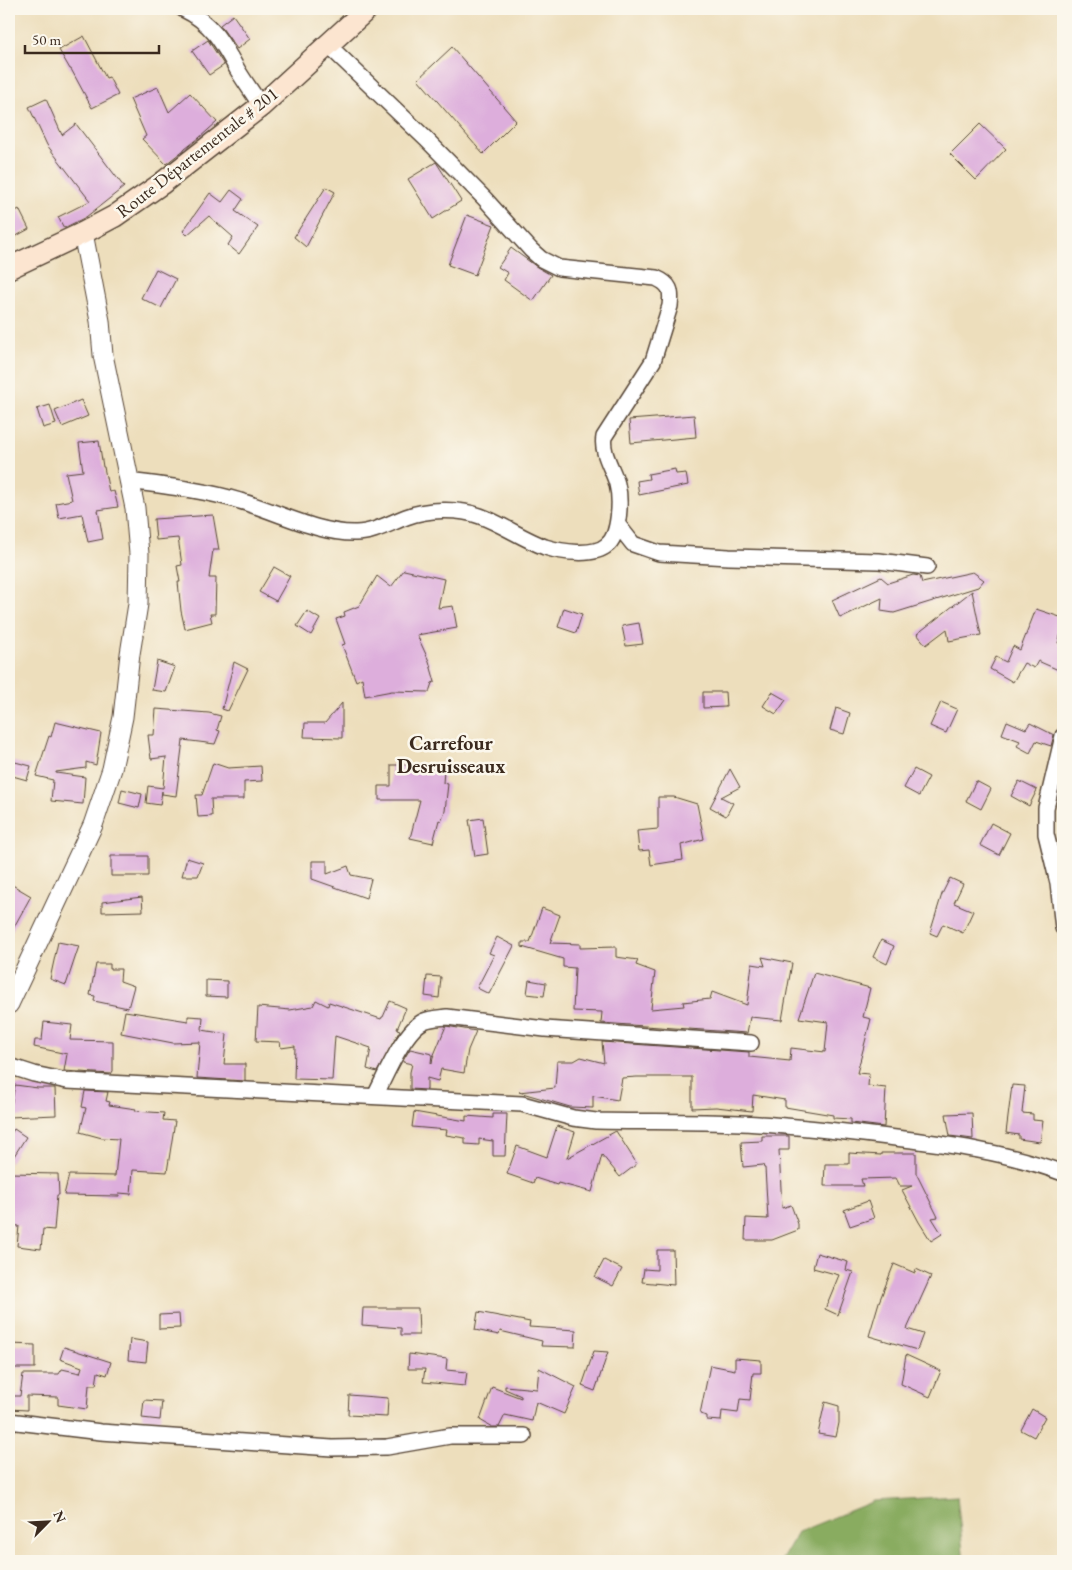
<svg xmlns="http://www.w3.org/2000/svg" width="1072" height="1570" font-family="'EB Garamond',serif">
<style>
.forest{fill:#89ac61;stroke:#626b40}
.building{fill:#ddaedc}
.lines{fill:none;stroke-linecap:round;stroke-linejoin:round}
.minor-casing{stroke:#564536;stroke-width:18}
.tertiary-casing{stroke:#564536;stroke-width:21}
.secondary-casing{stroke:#564536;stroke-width:24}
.minor{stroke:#fff;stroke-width:15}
.tertiary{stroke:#fff;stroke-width:19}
.secondary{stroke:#fce5d0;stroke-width:21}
.labels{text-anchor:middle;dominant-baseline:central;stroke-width:5;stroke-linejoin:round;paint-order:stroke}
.street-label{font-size:18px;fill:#3b2a1e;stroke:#fbf7ec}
.quarter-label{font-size:20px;font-weight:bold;fill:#3b2a1e;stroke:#fbf7ec}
</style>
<rect width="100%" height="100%" fill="#fbf7ec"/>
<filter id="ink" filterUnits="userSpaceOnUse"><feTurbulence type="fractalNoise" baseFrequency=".02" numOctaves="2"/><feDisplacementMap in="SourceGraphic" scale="10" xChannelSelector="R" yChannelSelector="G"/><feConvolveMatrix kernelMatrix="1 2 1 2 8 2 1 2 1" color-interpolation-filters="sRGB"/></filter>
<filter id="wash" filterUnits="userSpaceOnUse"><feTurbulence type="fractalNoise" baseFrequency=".0096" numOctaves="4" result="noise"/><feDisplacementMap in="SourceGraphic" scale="20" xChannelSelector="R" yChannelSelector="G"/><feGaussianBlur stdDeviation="1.12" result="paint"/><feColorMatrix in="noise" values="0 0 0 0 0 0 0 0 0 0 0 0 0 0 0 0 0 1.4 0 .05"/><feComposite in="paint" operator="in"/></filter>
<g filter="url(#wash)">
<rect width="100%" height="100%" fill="#eddebc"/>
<!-- forest -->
<path class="forest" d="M 957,1496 L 964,1561 L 781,1561 L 798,1532 L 874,1501 Z"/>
<g id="blocks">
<!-- building -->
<path class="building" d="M 233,15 L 250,39 L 237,49 L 220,25 Z
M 84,36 L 106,78 L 109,77 L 118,95 L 92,108 L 71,69 L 70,69 L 59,50 Z
M 208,40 L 224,65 L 209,75 L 192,51 Z
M 452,47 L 516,121 L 483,154 L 418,79 Z
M 158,87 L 169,112 L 190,93 L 217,122 L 199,138 L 166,164 L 142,139 L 146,136 L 130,99 Z
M 46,99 L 62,135 L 76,124 L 124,187 L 86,217 L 64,228 L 58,217 L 90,201 L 47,145 L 29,107 Z
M 980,124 L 1006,149 L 976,180 L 950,154 Z
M 436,162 L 461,201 L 433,219 L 408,179 Z
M 326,187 L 335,192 L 306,247 L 294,237 Z
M 231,190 L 243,199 L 235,211 L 258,227 L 239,254 L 228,245 L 233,237 L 209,216 L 187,235 L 183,231 L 210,193 L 222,202 Z
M 19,209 L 29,229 L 9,240 L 9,215 Z
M 467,215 L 494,225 L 475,275 L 448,265 Z
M 511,248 L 537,267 L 551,275 L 533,301 L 504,280 L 508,273 L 498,267 Z
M 156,269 L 176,279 L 161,308 L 141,298 Z
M 81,400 L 88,416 L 62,427 L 55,411 Z
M 50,405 L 56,424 L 43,428 L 37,409 Z
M 694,415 L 696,437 L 631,443 L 629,420 Z
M 99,441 L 103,467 L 104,467 L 109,492 L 114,491 L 118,507 L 98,510 L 103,539 L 88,542 L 82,514 L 59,518 L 56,503 L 72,500 L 66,473 L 83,471 L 79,443 Z
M 675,469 L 676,474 L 686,473 L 688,485 L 639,495 L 637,481 L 649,479 L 648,474 Z
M 213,515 L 219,550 L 213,550 L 209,578 L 216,578 L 215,614 L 210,614 L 212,622 L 185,629 L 181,611 L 178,582 L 180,582 L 177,566 L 182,565 L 178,538 L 156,540 L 154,519 Z
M 274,567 L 290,576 L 276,601 L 259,592 Z
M 404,570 L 444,579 L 438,608 L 453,606 L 457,628 L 417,635 L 429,661 L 435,682 L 432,683 L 429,692 L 392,691 L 365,696 L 362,678 L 356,681 L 342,645 L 345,644 L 336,619 L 345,616 L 344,612 L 359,606 L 377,576 L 391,587 Z
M 973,572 L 984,580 L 978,587 L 894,613 L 881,611 L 882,598 L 840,618 L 832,600 L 881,577 L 888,583 L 913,575 L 920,576 L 922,583 Z
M 972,591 L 981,635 L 949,641 L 947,629 L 926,645 L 917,634 Z
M 564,608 L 582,614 L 576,633 L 558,627 Z
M 1036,609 L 1063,618 L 1063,626 L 1058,643 L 1063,645 L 1063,672 L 1038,661 L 1034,668 L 1024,663 L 1013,682 L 990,669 L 996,657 L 1006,662 L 1013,646 L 1020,650 Z
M 307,611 L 320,619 L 311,635 L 297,626 Z
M 639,623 L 643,644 L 626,646 L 622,626 Z
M 157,661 L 175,667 L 166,692 L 152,690 Z
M 234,662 L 248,669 L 228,711 L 222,709 Z
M 703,692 L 725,692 L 726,707 L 703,708 Z
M 772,692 L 786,700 L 776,714 L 763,706 Z
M 941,702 L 957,709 L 946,733 L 930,726 Z
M 342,703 L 342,738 L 304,737 L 305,723 L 325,723 Z
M 836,708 L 850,713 L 844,734 L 830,730 Z
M 156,709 L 209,713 L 221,716 L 217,730 L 220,731 L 215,744 L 183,740 L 176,796 L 162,794 L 162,791 L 160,805 L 146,803 L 148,786 L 163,788 L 166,757 L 151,759 L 148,735 L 154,735 Z
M 1007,721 L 1026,729 L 1030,723 L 1054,735 L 1051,746 L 1036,741 L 1030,753 L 1017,746 L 1020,741 L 1002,734 Z
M 55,722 L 101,733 L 96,765 L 86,762 L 86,768 L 56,772 L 56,773 L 85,777 L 83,804 L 51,801 L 53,780 L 36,776 L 49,736 L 51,737 Z
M 11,761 L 31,766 L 27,780 L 9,775 Z
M 213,763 L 228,768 L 261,766 L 262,781 L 244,782 L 244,799 L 211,799 L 212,816 L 198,817 L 196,795 L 202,795 Z
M 391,765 L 418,765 L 418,768 L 444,771 L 443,783 L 448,784 L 445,811 L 441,821 L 439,820 L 433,843 L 410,838 L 420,800 L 379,800 L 379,786 L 391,786 Z
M 730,769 L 740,787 L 721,797 L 733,803 L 726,816 L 710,807 Z
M 914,769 L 929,777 L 919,796 L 904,788 Z
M 976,781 L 991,789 L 981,809 L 966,801 Z
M 1019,781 L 1037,790 L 1029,806 L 1011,796 Z
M 122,789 L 142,794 L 139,808 L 119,803 Z
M 658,797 L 674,797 L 697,804 L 704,839 L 681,845 L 683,860 L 651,865 L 649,850 L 639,851 L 637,831 L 658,829 Z
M 483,818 L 488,854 L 475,856 L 469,820 Z
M 991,823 L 1010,833 L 999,855 L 980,845 Z
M 111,856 L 148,856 L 148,876 L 111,876 Z
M 187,858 L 203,863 L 198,876 L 182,876 Z
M 312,861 L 327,861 L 327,874 L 348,866 L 351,875 L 371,879 L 366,898 L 312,879 Z
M 950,878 L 963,884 L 954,903 L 973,911 L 963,933 L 943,924 L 937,936 L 930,933 L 942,894 Z
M 9,883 L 31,896 L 9,936 Z
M 142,897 L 143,911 L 102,912 L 102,902 Z
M 542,908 L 560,915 L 550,943 L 580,944 L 580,948 L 616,947 L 616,957 L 638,960 L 636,965 L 655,972 L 651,1009 L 684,1006 L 683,1002 L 710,999 L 712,992 L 747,1005 L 752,964 L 765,966 L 762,957 L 792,963 L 782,1020 L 750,1017 L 747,1033 L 601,1023 L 602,1012 L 573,1011 L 575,968 L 563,967 L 563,959 L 522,947 L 522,942 L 530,942 Z
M 497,937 L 514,946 L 489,994 L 477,988 L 494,955 L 489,953 Z
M 881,940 L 894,946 L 887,964 L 873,957 Z
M 58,942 L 79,946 L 66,985 L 50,979 Z
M 96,964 L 110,964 L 110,969 L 121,969 L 120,981 L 134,986 L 128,1008 L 94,1001 L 95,996 L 90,995 Z
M 814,973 L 870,988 L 863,1017 L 871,1019 L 857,1073 L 869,1074 L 868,1086 L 886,1088 L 884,1127 L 851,1123 L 851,1119 L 833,1118 L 833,1115 L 785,1107 L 785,1100 L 753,1095 L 752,1111 L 716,1107 L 692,1108 L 692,1077 L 637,1077 L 622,1078 L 618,1100 L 593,1096 L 593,1108 L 570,1107 L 519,1092 L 555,1088 L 557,1061 L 574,1061 L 581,1057 L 604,1063 L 602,1042 L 749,1052 L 749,1057 L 790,1061 L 791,1048 L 825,1052 L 828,1022 L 799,1018 Z
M 427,976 L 441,977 L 439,998 L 425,996 Z
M 206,980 L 227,981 L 227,997 L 206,996 Z
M 529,980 L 546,983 L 544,996 L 527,994 Z
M 316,1000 L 328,1006 L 329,1002 L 381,1019 L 382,1017 L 383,1017 L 390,1001 L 406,1008 L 397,1029 L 400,1030 L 377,1072 L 367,1069 L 371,1048 L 335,1036 L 332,1080 L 294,1079 L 295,1046 L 281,1048 L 280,1042 L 256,1041 L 258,1007 L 290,1010 L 313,1006 Z
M 125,1011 L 188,1021 L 188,1016 L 203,1017 L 202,1030 L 227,1034 L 224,1064 L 245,1064 L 245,1081 L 197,1078 L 200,1042 L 173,1043 L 121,1033 Z
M 44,1022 L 72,1025 L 70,1040 L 113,1041 L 113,1071 L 111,1074 L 64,1071 L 67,1054 L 34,1047 L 35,1040 L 42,1040 Z
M 446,1026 L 476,1031 L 468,1050 L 464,1073 L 441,1069 L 438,1081 L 427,1078 L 427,1090 L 410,1089 L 410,1072 L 412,1064 L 403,1062 L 404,1059 L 410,1049 L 432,1054 L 431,1063 L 432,1064 L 433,1057 Z
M 15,1085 L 38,1088 L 55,1088 L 56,1115 L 9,1117 Z
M 1012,1085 L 1025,1086 L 1022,1113 L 1033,1114 L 1033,1120 L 1043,1121 L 1040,1142 L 1019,1139 L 1019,1135 L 1006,1133 Z
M 85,1091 L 108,1092 L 106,1101 L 110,1102 L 109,1105 L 136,1109 L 135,1111 L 164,1113 L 163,1120 L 175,1121 L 167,1172 L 133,1170 L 131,1194 L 119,1193 L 119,1196 L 64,1195 L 69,1175 L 115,1176 L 119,1139 L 102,1138 L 80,1132 L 86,1108 L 82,1107 Z
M 414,1112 L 466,1121 L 466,1116 L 493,1118 L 493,1114 L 507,1114 L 505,1156 L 493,1156 L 493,1141 L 479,1139 L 479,1145 L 465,1144 L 465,1138 L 446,1135 L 447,1130 L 412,1127 Z
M 972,1113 L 973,1139 L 950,1136 L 946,1114 Z
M 557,1126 L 575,1132 L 567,1158 L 616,1131 L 637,1164 L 620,1177 L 602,1155 L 592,1192 L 558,1183 L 557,1185 L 535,1178 L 533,1183 L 507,1174 L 517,1146 L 547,1157 Z
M 14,1129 L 26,1137 L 9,1164 L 9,1137 Z
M 762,1136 L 789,1136 L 789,1150 L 779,1150 L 782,1208 L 791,1205 L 798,1224 L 798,1230 L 772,1240 L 745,1240 L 746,1218 L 768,1219 L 765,1168 L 764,1168 L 763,1165 L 743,1167 L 741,1142 L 762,1141 Z
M 849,1153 L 881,1155 L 881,1153 L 916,1153 L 916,1173 L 938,1217 L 932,1218 L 942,1234 L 931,1241 L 919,1222 L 902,1190 L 912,1186 L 900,1186 L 896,1178 L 861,1179 L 863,1186 L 824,1186 L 825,1164 L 849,1164 Z
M 9,1173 L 58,1174 L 59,1195 L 57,1195 L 54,1230 L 43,1229 L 41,1249 L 17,1246 L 19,1226 L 9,1225 Z
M 868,1201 L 874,1218 L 850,1226 L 844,1210 Z
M 657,1250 L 673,1250 L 674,1285 L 642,1282 L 644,1269 L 657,1270 Z
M 817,1253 L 848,1262 L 846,1270 L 853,1272 L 838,1315 L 825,1309 L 839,1275 L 813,1268 Z
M 604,1260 L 622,1269 L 613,1286 L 595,1277 Z
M 894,1264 L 915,1273 L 916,1269 L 931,1276 L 907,1329 L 923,1334 L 917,1350 L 869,1336 L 879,1302 Z
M 363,1308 L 418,1308 L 419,1335 L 401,1335 L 401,1328 L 362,1325 Z
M 478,1312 L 530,1322 L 529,1327 L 576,1330 L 575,1347 L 541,1346 L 542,1341 L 500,1331 L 499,1335 L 475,1330 Z
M 179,1314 L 180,1328 L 159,1329 L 159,1315 Z
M 130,1339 L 148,1342 L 146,1362 L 128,1360 Z
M 10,1344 L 35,1345 L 35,1368 L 10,1368 Z
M 64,1347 L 111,1362 L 107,1375 L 98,1372 L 96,1385 L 89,1385 L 87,1409 L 58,1405 L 58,1397 L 27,1396 L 27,1410 L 9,1409 L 9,1396 L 20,1396 L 23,1374 L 59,1374 L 62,1369 L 80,1373 L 82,1367 L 60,1359 Z
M 594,1351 L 608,1352 L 595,1391 L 582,1386 Z
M 409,1354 L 447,1359 L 446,1370 L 467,1372 L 465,1386 L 423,1382 L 425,1369 L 408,1369 Z
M 906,1355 L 941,1371 L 930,1397 L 901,1384 Z
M 735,1358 L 761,1360 L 761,1373 L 753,1373 L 750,1400 L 740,1399 L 738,1413 L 722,1411 L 721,1421 L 707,1420 L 707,1416 L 700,1414 L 710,1365 L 735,1370 Z
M 539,1368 L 576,1387 L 564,1414 L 536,1402 L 532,1421 L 505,1415 L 499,1427 L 492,1427 L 480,1420 L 492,1387 L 521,1398 L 521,1396 L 505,1389 L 505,1386 L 537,1389 Z
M 349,1395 L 388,1398 L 387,1417 L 348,1415 Z
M 144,1400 L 162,1401 L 160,1420 L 142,1418 Z
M 825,1402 L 839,1406 L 839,1423 L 836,1437 L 818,1434 Z
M 1032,1409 L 1045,1417 L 1034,1437 L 1021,1430 Z"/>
</g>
</g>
<g filter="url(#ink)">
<use href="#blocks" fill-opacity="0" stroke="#564536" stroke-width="1"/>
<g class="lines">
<defs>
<path id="minor" d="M 183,9 C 211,22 222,42 237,69 C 244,81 253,93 261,106
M 128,481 C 166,486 204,490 240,501 C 276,511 318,534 356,533 C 373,533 390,523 406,517 C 427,509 458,508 480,516 C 502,524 523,539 545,547 C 561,552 594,557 607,545 C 620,535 621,499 617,484 C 613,469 601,453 604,437 L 653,361 L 670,306 C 672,290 670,284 656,278 L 559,268 L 541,259 L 531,250 L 485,199 L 426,139 L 328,45
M 618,525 L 633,544 L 659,553 L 729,557 L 879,561 L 927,567
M 1063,736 L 1046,808 L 1046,834 L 1058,883 L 1063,928
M 9,1066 L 34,1074 L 67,1081 L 522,1104 L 573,1118 L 596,1121 C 644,1122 693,1121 741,1123 C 790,1125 839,1131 888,1137 C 947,1144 1007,1152 1063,1173
M 375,1096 C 385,1077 404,1030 424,1021 C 431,1018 439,1018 447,1017 L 545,1029 L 751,1043
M 9,1421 L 101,1432 L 332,1448 L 387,1447 L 450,1436 L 524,1436"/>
<path id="tertiary" d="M 9,1004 L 93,825 L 112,769 L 123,717 L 130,654 L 138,604 L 139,554 L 135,508 L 103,355 L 100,321 L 83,233"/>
<path id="secondary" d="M 9,268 L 83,233 L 115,216 L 161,184 L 261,106 L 367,9"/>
</defs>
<!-- minor casing -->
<use href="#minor" class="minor-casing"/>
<!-- tertiary casing -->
<use href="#tertiary" class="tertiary-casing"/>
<!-- secondary casing -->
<use href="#secondary" class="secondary-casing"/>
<!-- minor -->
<use href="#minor" class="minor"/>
<!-- tertiary -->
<use href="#tertiary" class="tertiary"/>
<!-- secondary -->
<use href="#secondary" class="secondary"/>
</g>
</g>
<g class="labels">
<!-- street labels -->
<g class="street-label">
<text transform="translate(197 152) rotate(-38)">Route Départementale # 201</text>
</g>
<!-- quarter labels -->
<g class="quarter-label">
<text x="451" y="743">Carrefour<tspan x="451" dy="23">Desruisseaux</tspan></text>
</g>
</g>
<!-- margin -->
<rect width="1072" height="1570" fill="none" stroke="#fbf7ec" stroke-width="30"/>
<!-- north arrow -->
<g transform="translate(48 1522) rotate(66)" stroke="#fbf7ec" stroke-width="4" paint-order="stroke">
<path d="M0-4L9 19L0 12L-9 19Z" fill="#3b2a1e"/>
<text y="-8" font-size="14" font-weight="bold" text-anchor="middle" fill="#3b2a1e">N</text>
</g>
<!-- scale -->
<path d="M25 45v8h134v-8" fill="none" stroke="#3b2a1e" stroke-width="2.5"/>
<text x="32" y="45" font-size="15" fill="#3b2a1e" stroke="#fbf7ec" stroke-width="4" paint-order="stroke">50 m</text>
</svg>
